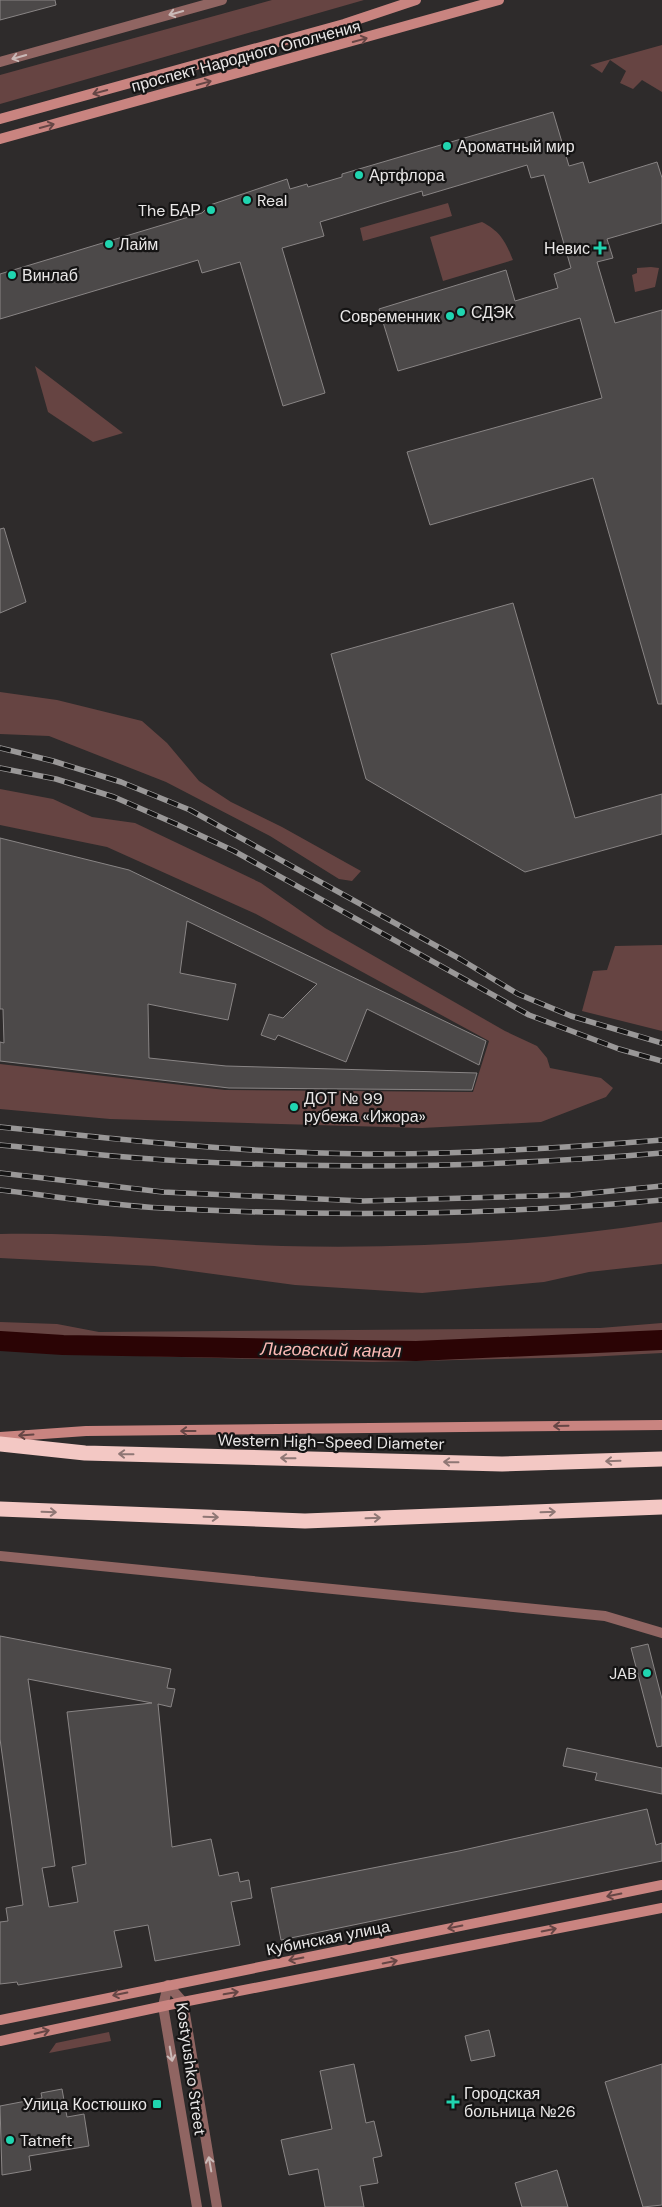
<svg xmlns="http://www.w3.org/2000/svg" width="662" height="2207" font-family="'DM Sans',sans-serif">
<style>
.green{fill:#664442}
.lines{fill:none;stroke-linecap:round;stroke-linejoin:round}
.canal{stroke:#2b0405;stroke-width:20}
.building{fill:#4c4949;stroke:#898585;fill-rule:evenodd}
.street{stroke:#906562;stroke-width:10}
.secondary{stroke:#c98480;stroke-width:10}
.highway{stroke:#f3c8c4;stroke-width:15}
.rail-casing{stroke:#9a9898;stroke-width:5.5}
.rail{stroke:#151414;stroke-width:4;stroke-dasharray:11;stroke-linecap:butt}
.oneway{stroke:#cabab8}
.oneway2{stroke:#664645}
.oneway3{stroke:#8f7775}
.poi-dot{fill:#20d5b0;stroke:#151414;stroke-width:2}
.labels{text-anchor:middle;dominant-baseline:central;stroke-width:4.5;stroke-linejoin:round;paint-order:stroke}
.street-label{font-size:16px;fill:#e9e7e7;stroke:#151414}
.poi-label{font-size:16px;fill:#e9e7e7;stroke:#151414;text-anchor:start}
.water-label{font-size:18px;font-style:italic;fill:#fbbab5;stroke:#151414}
</style>
<rect width="100%" height="100%" fill="#2e2b2b"/>
<!-- green -->
<path class="green" d="M 272,0 L 364,0 L 0,104 L 0,75 Z
M 662,45 L 662,92 L 642,80 L 633,89 L 620,83 L 626,71 L 610,60 L 602,73 L 590,65 Z
M 448,203 L 452,216 L 363,241 L 360,228 Z
M 482,222 C 501,232 505,241 513,260 L 443,281 L 430,237 Z
M 651,267 L 659,268 L 655,287 L 635,292 L 632,275 L 637,273 L 637,268 Z
M 35,366 L 123,433 L 93,442 L 48,412 Z
M 0,692 L 57,700 L 142,721 L 167,743 L 199,781 L 231,802 L 282,827 L 361,871 L 352,881 L 339,879 L 270,836 L 166,782 L 49,736 L 0,734 Z
M 0,789 L 53,799 L 92,817 L 135,823 L 261,883 L 325,928 L 505,1031 L 537,1046 L 547,1058 L 550,1068 L 601,1078 L 613,1088 L 606,1097 L 541,1122 L 422,1128 L 110,1119 L 0,1109 L 0,1064 L 225,1090 L 473,1092 L 489,1041 L 256,914 L 107,847 L 0,825 Z
M 662,945 L 662,1031 L 582,1011 L 593,971 L 607,970 L 615,946 Z
M 662,1222 L 662,1264 L 589,1272 L 544,1282 L 422,1293 L 295,1285 L 154,1266 L 0,1258 L 0,1234 C 94,1232 188,1243 282,1246 C 410,1249 536,1242 662,1222 Z
M 0,1322 L 57,1324 L 99,1332 L 600,1328 L 662,1323 L 662,1353 L 587,1357 L 373,1362 L 141,1356 L 0,1350 Z
M 109,2032 L 111,2041 L 49,2053 L 56,2043 Z"/>
<g class="lines">
<!-- canal -->
<path class="canal" d="M 0,1341 L 63,1345 L 416,1351 L 662,1340"/>
</g>
<!-- building -->
<path class="building" d="M 0,0 L 55,0 L 56,5 L 0,20 Z
M 553,112 L 569,166 L 583,162 L 589,183 L 657,162 L 662,178 L 662,223 L 607,239 L 613,258 L 597,262 L 615,323 L 662,310 L 662,704 L 658,704 L 593,478 L 430,525 L 407,452 L 602,398 L 580,318 L 398,371 L 379,309 L 506,270 L 515,301 L 558,288 L 554,274 L 571,268 L 544,175 L 531,178 L 527,165 L 423,196 L 422,191 L 320,222 L 324,236 L 282,248 L 325,393 L 283,406 L 240,262 L 202,273 L 198,260 L 0,319 L 0,274 L 202,213 L 210,205 L 287,179 L 290,189 L 307,184 L 308,187 L 342,177 L 342,174 Z
M 4,528 L 26,602 L 0,613 L 0,529 Z
M 513,603 L 575,818 L 662,794 L 662,834 L 525,872 L 366,779 L 331,654 Z
M 0,838 L 129,870 L 486,1041 L 479,1065 L 367,1009 L 346,1062 L 278,1035 L 275,1040 L 261,1035 L 269,1014 L 283,1018 L 317,984 L 187,921 L 180,973 L 236,984 L 228,1020 L 148,1004 L 149,1058 L 226,1066 L 477,1073 L 472,1090 L 229,1088 L 0,1061 L 0,1042 L 4,1043 L 3,1009 L 0,1009 Z
M 0,1636 L 171,1669 L 167,1688 L 175,1689 L 171,1707 L 158,1704 L 172,1847 L 211,1839 L 219,1876 L 238,1872 L 240,1882 L 249,1880 L 252,1898 L 231,1902 L 240,1945 L 155,1961 L 148,1925 L 114,1931 L 122,1967 L 18,1985 L 17,1982 L 0,1984 L 0,1922 L 8,1921 L 6,1908 L 23,1905 L 0,1739 ZM 28,1679 L 152,1703 L 67,1712 L 86,1864 L 72,1867 L 78,1902 L 49,1907 L 42,1868 L 55,1866 Z
M 648,1644 L 662,1699 L 662,1746 L 657,1747 L 631,1648 Z
M 567,1748 L 662,1768 L 662,1794 L 595,1780 L 597,1773 L 563,1766 Z
M 647,1809 L 656,1845 L 662,1843 L 662,1861 L 281,1940 L 271,1888 L 459,1851 Z
M 489,2030 L 495,2056 L 471,2061 L 465,2036 Z
M 354,2064 L 366,2123 L 374,2121 L 382,2156 L 373,2158 L 378,2183 L 360,2186 L 364,2207 L 325,2207 L 318,2169 L 289,2175 L 281,2140 L 332,2129 L 320,2071 Z
M 662,2064 L 662,2205 L 643,2207 L 605,2082 Z
M 62,2089 L 67,2117 L 84,2114 L 89,2146 L 29,2156 L 31,2170 L 2,2175 L 0,2106 L 42,2098 L 41,2093 Z
M 557,2170 L 568,2207 L 522,2207 L 515,2183 Z"/>
<g class="lines">
<!-- street -->
<path class="street" d="M 0,62 L 222,0
M 0,1556 L 605,1616 L 662,1633
M 168,1985 L 183,2002 L 217,2207
M 168,1985 L 163,2006 L 197,2207"/>
<!-- secondary -->
<path class="secondary" d="M 0,119 L 344,24 L 416,0
M 0,139 L 499,0
M 0,1437 L 86,1431 L 662,1425
M 0,2020 L 662,1885
M 0,2041 L 183,2002 L 662,1908"/>
<!-- highway -->
<path class="highway" d="M 0,1444 L 85,1453 L 502,1464 L 662,1459
M 0,1509 L 305,1521 L 662,1507"/>
<defs>
<path id="rail" d="M 0,748 L 53,761 L 121,782 L 190,810 L 460,959 L 518,994 L 571,1016 L 662,1043
M 0,768 L 56,779 L 114,797 L 176,824 L 234,851 L 529,1015 L 619,1049 L 662,1061
M 0,1127 C 122,1140 244,1153 367,1154 C 465,1154 564,1148 662,1140
M 0,1145 C 55,1150 111,1157 166,1160 C 331,1170 497,1167 662,1153
M 0,1173 L 163,1192 L 363,1201 L 571,1195 L 662,1186
M 0,1190 C 54,1196 108,1205 162,1208 C 329,1217 496,1215 662,1200"/>
</defs>
<!-- rail casing -->
<use href="#rail" class="rail-casing"/>
<!-- rail -->
<use href="#rail" class="rail"/>
</g>
<!-- one-way arrows -->
<defs><path id="oneway-shaft" d="M-6 0H5M1.5-3L5.5 0L1.5 3" fill="none" stroke-width="1.6" stroke-linecap="round" stroke-linejoin="round" transform="scale(1.25)"/></defs>
<g class="oneway">
<use href="#oneway-shaft" transform="translate(176 13) rotate(164)"/>
<use href="#oneway-shaft" transform="translate(19 57) rotate(164)"/>
<use href="#oneway-shaft" transform="translate(171 2054) rotate(80)"/>
<use href="#oneway-shaft" transform="translate(210 2164) rotate(-100)"/>
</g>
<g class="oneway2">
<use href="#oneway-shaft" transform="translate(360 40) rotate(-15)"/>
<use href="#oneway-shaft" transform="translate(204 83) rotate(-15)"/>
<use href="#oneway-shaft" transform="translate(100 92) rotate(165)"/>
<use href="#oneway-shaft" transform="translate(47 126) rotate(-15)"/>
<use href="#oneway-shaft" transform="translate(561 1426) rotate(179)"/>
<use href="#oneway-shaft" transform="translate(188 1431) rotate(180)"/>
<use href="#oneway-shaft" transform="translate(26 1435) rotate(176)"/>
<use href="#oneway-shaft" transform="translate(614 1895) rotate(169)"/>
<use href="#oneway-shaft" transform="translate(455 1927) rotate(169)"/>
<use href="#oneway-shaft" transform="translate(549 1930) rotate(-11)"/>
<use href="#oneway-shaft" transform="translate(296 1959) rotate(169)"/>
<use href="#oneway-shaft" transform="translate(390 1962) rotate(-11)"/>
<use href="#oneway-shaft" transform="translate(231 1993) rotate(-10)"/>
<use href="#oneway-shaft" transform="translate(120 1994) rotate(169)"/>
<use href="#oneway-shaft" transform="translate(42 2032) rotate(-13)"/>
</g>
<g class="oneway3">
<use href="#oneway-shaft" transform="translate(126 1454) rotate(-179)"/>
<use href="#oneway-shaft" transform="translate(288 1458) rotate(-179)"/>
<use href="#oneway-shaft" transform="translate(613 1461) rotate(178)"/>
<use href="#oneway-shaft" transform="translate(451 1462) rotate(-179)"/>
<use href="#oneway-shaft" transform="translate(49 1512) rotate(2)"/>
<use href="#oneway-shaft" transform="translate(548 1512) rotate(-2)"/>
<use href="#oneway-shaft" transform="translate(211 1517) rotate(2)"/>
<use href="#oneway-shaft" transform="translate(373 1518) rotate(-2)"/>
</g>
<!-- markers -->
<g class="poi-dot">
<circle cx="447" cy="146" r="5"/>
<circle cx="359" cy="175" r="5"/>
<circle cx="247" cy="200" r="5"/>
<circle cx="211" cy="210" r="5"/>
<circle cx="109" cy="244" r="5"/>
<path d="M597.5 240.5h5v5h5v5h-5v5h-5v-5h-5v-5h5z"/>
<circle cx="12" cy="275" r="5"/>
<circle cx="461" cy="312" r="5"/>
<circle cx="450" cy="316" r="5"/>
<circle cx="294" cy="1107" r="5"/>
<circle cx="647" cy="1673" r="5"/>
<path d="M450.5 2094.5h5v5h5v5h-5v5h-5v-5h-5v-5h5z"/>
<rect x="152" y="2099" width="10" height="10" rx="2.5"/>
<circle cx="10" cy="2140" r="5"/>
</g>
<g class="labels">
<!-- street labels -->
<g class="street-label">
<text transform="translate(246 56) rotate(-15)">проспект Народного Ополчения</text>
<text transform="translate(331 1442) rotate(1)">Western High-Speed Diameter</text>
<text transform="translate(328 1938) rotate(-11)">Кубинская улица</text>
<text transform="translate(191 2069) rotate(82)">Kostyushko Street</text>
</g>
<!-- poi labels -->
<g class="poi-label">
<text x="457" y="146">Ароматный мир</text>
<text x="369" y="175">Артфлора</text>
<text x="257" y="200">Real</text>
<text x="201" y="210" text-anchor="end">The БАР</text>
<text x="119" y="244">Лайм</text>
<text x="590" y="248" text-anchor="end">Невис</text>
<text x="22" y="275">Винлаб</text>
<text x="471" y="312">СДЭК</text>
<text x="440" y="316" text-anchor="end">Современник</text>
<text x="304" y="1098">ДОТ № 99<tspan x="304" dy="18">рубежа «Ижора»</tspan></text>
<text x="637" y="1673" text-anchor="end">JAB</text>
<text x="464" y="2093">Городская<tspan x="464" dy="18">больница №26</tspan></text>
<text x="147" y="2104" text-anchor="end">Улица Костюшко</text>
<text x="20" y="2140">Tatneft</text>
</g>
<!-- water labels -->
<g class="water-label">
<text transform="translate(331 1350) rotate(1)">Лиговский канал</text>
</g>
</g>
</svg>
